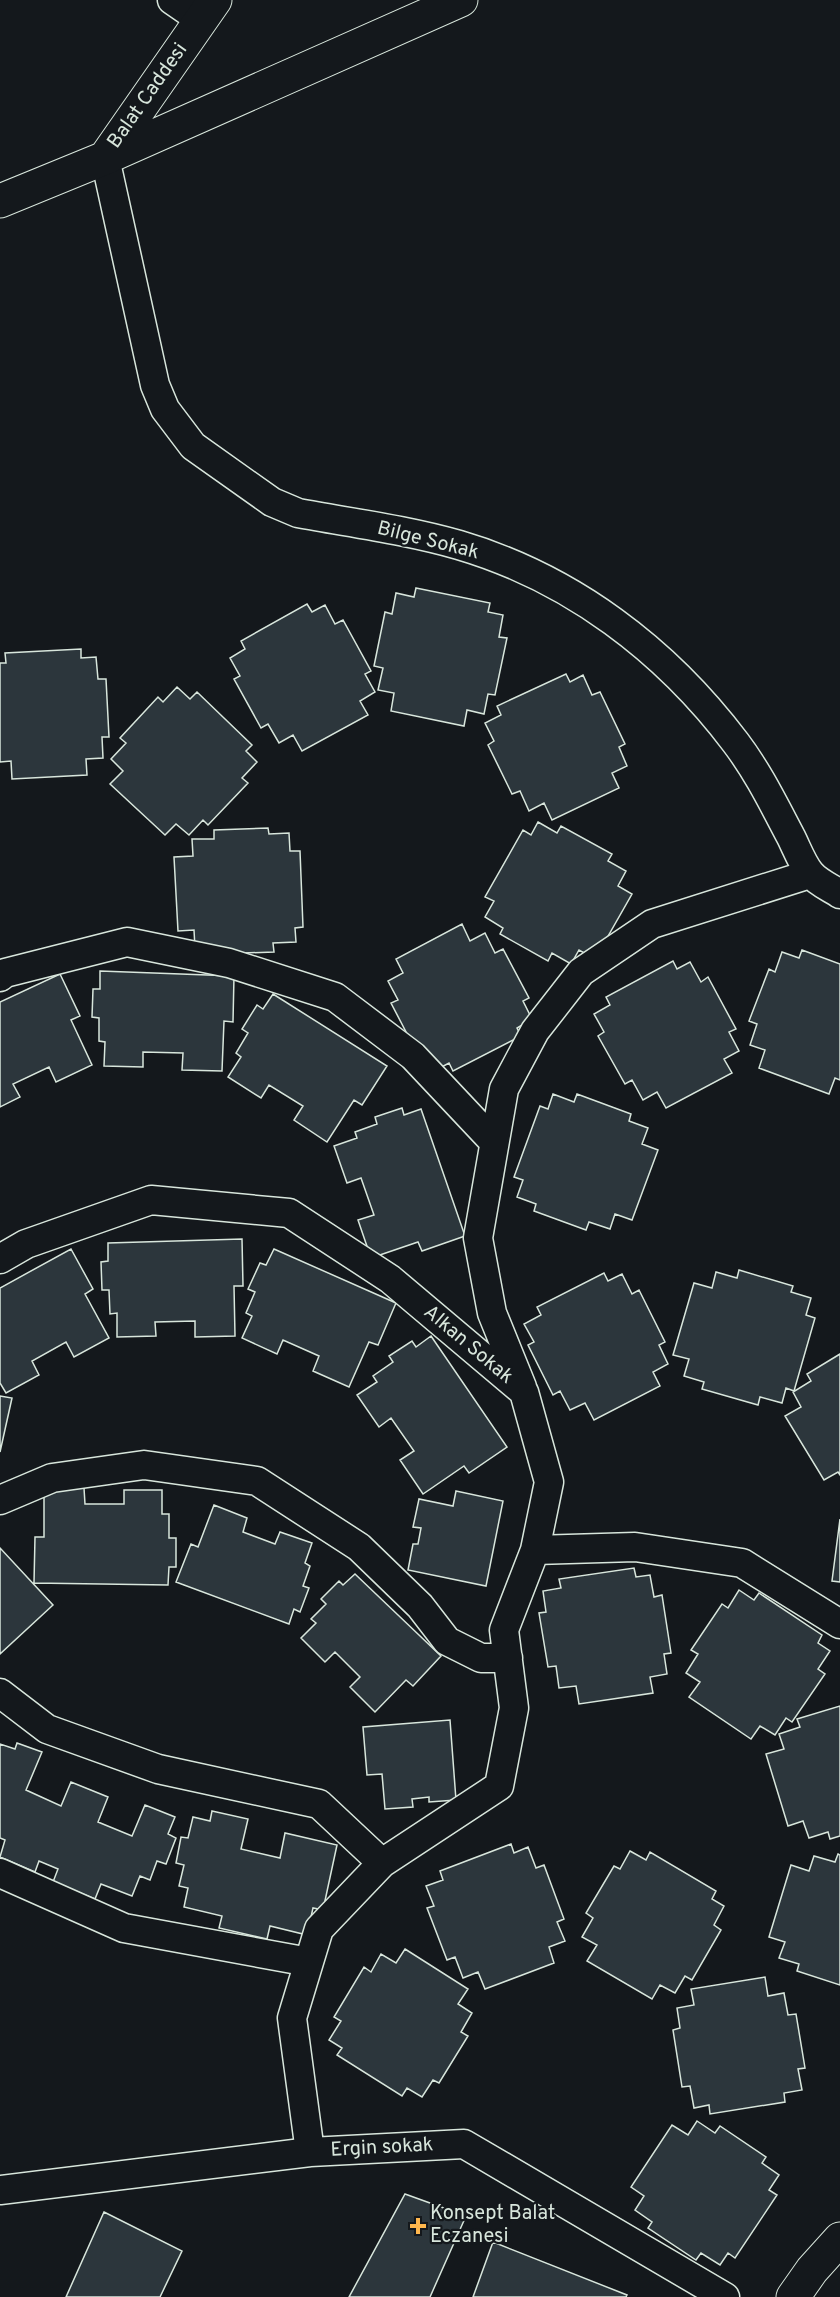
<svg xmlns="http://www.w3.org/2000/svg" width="840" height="2297" font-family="Overpass,sans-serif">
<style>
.building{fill:#2c363c;stroke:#d8e6dc;stroke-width:1.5}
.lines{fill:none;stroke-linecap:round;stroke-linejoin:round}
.minor-casing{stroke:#d8e6dc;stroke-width:31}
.tertiary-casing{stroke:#d8e6dc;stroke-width:35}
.primary-casing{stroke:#d8e6dc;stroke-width:35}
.minor{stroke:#14181c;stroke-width:28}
.tertiary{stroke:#14181c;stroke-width:33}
.primary{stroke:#14181c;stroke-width:33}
.poi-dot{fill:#ffb74d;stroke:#14181c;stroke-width:2}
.labels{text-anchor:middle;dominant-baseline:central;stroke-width:4.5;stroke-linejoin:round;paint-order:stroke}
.street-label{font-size:20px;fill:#d8e6dc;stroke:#14181c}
.poi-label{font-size:20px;fill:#d8e6dc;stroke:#14181c;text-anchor:start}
</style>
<rect width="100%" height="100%" fill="#14181c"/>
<!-- building -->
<path class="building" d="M 416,588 L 490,603 L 488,612 L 503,615 L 499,637 L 507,638 L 495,695 L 488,694 L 484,714 L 467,710 L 464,726 L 391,711 L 394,693 L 378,690 L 383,668 L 374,666 L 385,612 L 392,614 L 396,593 L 414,597 Z
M 307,604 L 312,612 L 325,605 L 335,624 L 343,620 L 371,671 L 365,674 L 375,692 L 360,701 L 368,715 L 302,751 L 293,735 L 279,743 L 268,724 L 261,728 L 234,679 L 240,676 L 230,658 L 245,649 L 241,641 Z
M 81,649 L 81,658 L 96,657 L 98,679 L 106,679 L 109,737 L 102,737 L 103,758 L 86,759 L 87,775 L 12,779 L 11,761 L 0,762 L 0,663 L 6,663 L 5,653 Z
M 566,674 L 570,682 L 583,675 L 592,695 L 600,692 L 625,744 L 619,747 L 627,766 L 612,773 L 619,788 L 552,820 L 544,803 L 529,811 L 520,791 L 512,794 L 488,745 L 494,741 L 485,723 L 501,715 L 497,706 Z
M 177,687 L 190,699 L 197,692 L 252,745 L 246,751 L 257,762 L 242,778 L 248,783 L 208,825 L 203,820 L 189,835 L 176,824 L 165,835 L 110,784 L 123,771 L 111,759 L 126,743 L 120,738 L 158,697 L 163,702 Z
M 538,822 L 557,833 L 561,826 L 612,854 L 608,861 L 626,871 L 618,886 L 632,894 L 595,959 L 579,950 L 571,964 L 552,953 L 548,961 L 500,934 L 503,928 L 485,917 L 494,901 L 485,897 L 523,830 L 531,835 Z
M 268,828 L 269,834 L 289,833 L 290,851 L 300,851 L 303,927 L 295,928 L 296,942 L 273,943 L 274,952 L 216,954 L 195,948 L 194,930 L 178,931 L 174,857 L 193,856 L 192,839 L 214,839 L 214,830 Z
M 462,924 L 470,941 L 485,933 L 495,953 L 503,949 L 529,998 L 523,1001 L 532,1019 L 517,1028 L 521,1036 L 453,1071 L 449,1063 L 436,1070 L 418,1055 L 391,1003 L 398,1000 L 388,981 L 403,973 L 396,959 Z
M 802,950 L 840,964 L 840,1080 L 835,1078 L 829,1094 L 759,1068 L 765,1050 L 750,1045 L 757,1024 L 749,1021 L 769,969 L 775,972 L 782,952 L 799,958 Z
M 673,961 L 677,969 L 690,962 L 701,982 L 708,977 L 736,1029 L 729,1032 L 739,1051 L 724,1059 L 732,1073 L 666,1108 L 657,1092 L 643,1100 L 632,1080 L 625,1084 L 598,1036 L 604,1032 L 594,1014 L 610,1005 L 606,997 Z
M 100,971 L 234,976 L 233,1022 L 224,1021 L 222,1071 L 182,1070 L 183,1053 L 143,1052 L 143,1067 L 104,1066 L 105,1042 L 99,1041 L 99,1018 L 92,1017 L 93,989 L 100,989 Z
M 60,974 L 80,1016 L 71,1020 L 92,1065 L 56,1082 L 49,1067 L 13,1084 L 20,1097 L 0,1107 L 0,1002 Z
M 273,994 L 387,1066 L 362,1105 L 354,1100 L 327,1142 L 294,1120 L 303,1106 L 269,1085 L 261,1098 L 228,1077 L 241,1057 L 236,1053 L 248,1033 L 242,1029 L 257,1005 L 263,1009 Z
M 553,1094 L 574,1102 L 577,1094 L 631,1114 L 629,1121 L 648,1128 L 642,1144 L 658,1150 L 632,1220 L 615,1214 L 610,1229 L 589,1222 L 586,1230 L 534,1211 L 536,1204 L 517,1197 L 523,1180 L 514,1177 L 540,1106 L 548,1109 Z
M 402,1108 L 404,1115 L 421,1109 L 465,1236 L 422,1251 L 418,1242 L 371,1258 L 358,1220 L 374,1215 L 361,1178 L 347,1183 L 334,1146 L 357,1138 L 355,1132 L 377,1124 L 375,1117 Z
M 242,1239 L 243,1286 L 234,1286 L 235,1336 L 195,1337 L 195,1321 L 155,1322 L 156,1336 L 117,1337 L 117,1313 L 110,1314 L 109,1290 L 102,1290 L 101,1262 L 108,1261 L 108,1243 Z
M 71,1249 L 93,1289 L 85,1294 L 109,1338 L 74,1357 L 66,1342 L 32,1361 L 39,1375 L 6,1393 L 0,1383 L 0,1288 Z
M 274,1249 L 396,1303 L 378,1345 L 369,1342 L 349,1387 L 313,1371 L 319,1356 L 283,1340 L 277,1354 L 242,1338 L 252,1316 L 246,1313 L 255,1292 L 248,1289 L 260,1263 L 266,1265 Z
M 739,1270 L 793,1286 L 791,1292 L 811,1298 L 806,1315 L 815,1318 L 794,1391 L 786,1388 L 782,1403 L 760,1397 L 758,1405 L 702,1389 L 704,1382 L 684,1376 L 689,1359 L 673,1355 L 694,1283 L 712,1288 L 716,1272 L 737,1278 Z
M 604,1273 L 608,1281 L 622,1274 L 632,1294 L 639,1290 L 665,1342 L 659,1345 L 668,1364 L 653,1372 L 660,1386 L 594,1420 L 585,1403 L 570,1410 L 560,1391 L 553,1395 L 528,1345 L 534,1342 L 524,1324 L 541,1315 L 537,1307 Z
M 431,1336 L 507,1447 L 469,1473 L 464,1466 L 423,1494 L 400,1460 L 414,1451 L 391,1418 L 379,1427 L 357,1395 L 377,1382 L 373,1376 L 393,1362 L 389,1356 L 412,1341 L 416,1347 Z
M 840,1354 L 840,1475 L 838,1472 L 824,1480 L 785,1416 L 801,1407 L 793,1392 L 811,1381 L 807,1374 Z
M 0,1396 L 12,1398 L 0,1452 Z
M 44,1487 L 84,1488 L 85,1504 L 124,1504 L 124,1490 L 162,1490 L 162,1514 L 169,1514 L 169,1538 L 176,1538 L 176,1567 L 169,1567 L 168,1585 L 34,1583 L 35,1537 L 44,1537 Z
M 456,1491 L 503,1501 L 486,1586 L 408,1570 L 413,1544 L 418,1544 L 421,1528 L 413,1527 L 419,1499 L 453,1506 Z
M 214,1505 L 247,1518 L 243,1532 L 275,1544 L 280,1532 L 312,1543 L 305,1563 L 310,1566 L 303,1586 L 309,1588 L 300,1612 L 294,1609 L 289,1624 L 176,1582 L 191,1544 L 198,1547 Z
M 840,1519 L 840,1582 L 832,1581 Z
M 0,1548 L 53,1605 L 0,1654 Z
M 634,1568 L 636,1577 L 650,1575 L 654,1597 L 662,1595 L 671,1653 L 664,1654 L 667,1674 L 650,1677 L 653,1693 L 579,1704 L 576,1686 L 559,1688 L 556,1666 L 548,1667 L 539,1613 L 546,1612 L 543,1591 L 561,1588 L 559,1579 Z
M 355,1574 L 441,1656 L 413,1686 L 406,1680 L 375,1712 L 350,1687 L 360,1677 L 335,1652 L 325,1662 L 301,1638 L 316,1623 L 311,1619 L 326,1604 L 321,1599 L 339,1581 L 343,1585 Z
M 739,1590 L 754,1600 L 759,1593 L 822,1635 L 818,1643 L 830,1651 L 818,1669 L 825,1674 L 792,1722 L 786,1718 L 775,1735 L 760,1726 L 751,1739 L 689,1697 L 700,1682 L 686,1673 L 698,1654 L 691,1650 L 722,1604 L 728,1608 Z
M 840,1706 L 840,1836 L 830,1839 L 828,1832 L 809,1838 L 803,1821 L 788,1826 L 766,1754 L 784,1749 L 779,1734 L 800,1727 L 797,1719 Z
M 450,1720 L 456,1800 L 429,1802 L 429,1797 L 412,1799 L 413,1807 L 385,1809 L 382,1774 L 367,1775 L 363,1727 Z
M 17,1743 L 42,1752 L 26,1790 L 61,1806 L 71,1782 L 108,1797 L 98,1822 L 132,1836 L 145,1805 L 175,1817 L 168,1834 L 176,1838 L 166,1864 L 157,1861 L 150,1880 L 140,1876 L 132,1896 L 101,1884 L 95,1899 L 53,1882 L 58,1869 L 39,1861 L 35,1872 L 0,1857 L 5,1840 L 0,1838 L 0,1744 L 15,1749 Z
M 212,1811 L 248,1819 L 241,1849 L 280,1858 L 285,1833 L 337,1845 L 323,1910 L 313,1908 L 307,1935 L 270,1926 L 267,1939 L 219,1928 L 222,1916 L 184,1907 L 188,1888 L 179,1886 L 184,1865 L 176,1863 L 181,1837 L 188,1838 L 193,1817 L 210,1821 Z
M 511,1844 L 514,1853 L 528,1847 L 536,1868 L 544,1865 L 564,1919 L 557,1922 L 565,1941 L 549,1947 L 554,1963 L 485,1989 L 478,1972 L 463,1978 L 455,1957 L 447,1960 L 427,1908 L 434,1906 L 426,1886 L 443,1880 L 440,1871 Z
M 630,1851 L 646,1860 L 650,1852 L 716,1891 L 712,1899 L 724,1906 L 714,1925 L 721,1930 L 692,1980 L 685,1976 L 675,1993 L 660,1985 L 652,1999 L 587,1961 L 597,1945 L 582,1937 L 593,1918 L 586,1913 L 614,1866 L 620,1869 Z
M 838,1854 L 840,1855 L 840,1985 L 797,1971 L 799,1964 L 779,1958 L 785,1942 L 769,1937 L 791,1865 L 809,1871 L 814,1856 L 835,1862 Z
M 405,1949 L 468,1989 L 458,2004 L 472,2013 L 461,2032 L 468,2036 L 439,2083 L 433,2080 L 422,2097 L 407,2088 L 402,2096 L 337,2055 L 342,2048 L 329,2040 L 341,2021 L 334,2017 L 364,1967 L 371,1972 L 381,1954 L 396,1963 Z
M 765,1977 L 768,1996 L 784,1993 L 788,2015 L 796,2014 L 805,2068 L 798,2069 L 802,2090 L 784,2093 L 785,2102 L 710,2114 L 709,2105 L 694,2108 L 690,2086 L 682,2087 L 673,2030 L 680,2028 L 677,2008 L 694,2005 L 691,1989 Z
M 697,2121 L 715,2133 L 720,2126 L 766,2157 L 762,2163 L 779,2175 L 769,2190 L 777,2195 L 735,2258 L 728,2253 L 720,2265 L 701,2253 L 696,2260 L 648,2228 L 652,2222 L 635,2210 L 644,2196 L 631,2187 L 672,2125 L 688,2135 Z
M 405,2194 L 466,2216 L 430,2297 L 349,2297 Z
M 104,2212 L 182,2251 L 160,2297 L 66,2297 Z
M 493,2242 L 627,2295 L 626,2297 L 473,2297 Z"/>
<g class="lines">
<defs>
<path id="minor" d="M 172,0 L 201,20
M 105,158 L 155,385 L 165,409 L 193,446 L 272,502 L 298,513 C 352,523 407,530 459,545 C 571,578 666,650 736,743 C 758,772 774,805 791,837 C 797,849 802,863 810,873 C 817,882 831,888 840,894
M 0,977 L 5,973 L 127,942 L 229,963 L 335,997 L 413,1056 L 494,1142
M 0,1259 L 26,1244 L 151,1200 L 289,1213 L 390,1279 L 524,1392 L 549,1482 L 535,1550 L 635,1547 L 742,1563 L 840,1624
M 522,1387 L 492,1313 L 478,1238 L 504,1089 L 535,1031 L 581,972 L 652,924 L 810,874
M 0,1500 L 52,1478 L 144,1465 L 257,1481 L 359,1547 L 420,1606 L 447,1641 L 481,1658 L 508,1658
M 0,1693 L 47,1729 L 158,1769 L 319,1804 L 382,1863
M 0,1873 L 124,1928 L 309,1962
M 310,2152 L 292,2018 L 319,1929 L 382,1863 L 499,1786 L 514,1708 L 504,1630 L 535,1550
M 0,2190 L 310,2152 L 464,2144 L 725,2297"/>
<path id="tertiary" d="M 105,158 L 461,0
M 0,201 L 105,158 L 215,0"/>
<path id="primary" d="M 793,2297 L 812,2270 L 840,2239"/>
</defs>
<!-- minor casing -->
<use href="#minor" class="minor-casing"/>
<!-- tertiary casing -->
<use href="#tertiary" class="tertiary-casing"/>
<!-- primary casing -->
<use href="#primary" class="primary-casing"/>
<!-- minor -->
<use href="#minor" class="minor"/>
<!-- tertiary -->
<use href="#tertiary" class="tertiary"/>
<!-- primary -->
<use href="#primary" class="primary"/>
</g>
<!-- markers -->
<path class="poi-dot" d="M415 2217h6v6h6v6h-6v6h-6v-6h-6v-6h6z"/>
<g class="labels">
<!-- street labels -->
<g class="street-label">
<text transform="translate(148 96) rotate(-55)">Balat Caddesi</text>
<text transform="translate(428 541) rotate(14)">Bilge Sokak</text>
<text transform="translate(468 1345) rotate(40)">Alkan Sokak</text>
<text transform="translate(382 2148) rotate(-3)">Ergin sokak</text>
</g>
<!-- poi labels -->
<g class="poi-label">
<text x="430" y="2214">Konsept Balat<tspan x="430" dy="23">Eczanesi</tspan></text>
</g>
</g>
</svg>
